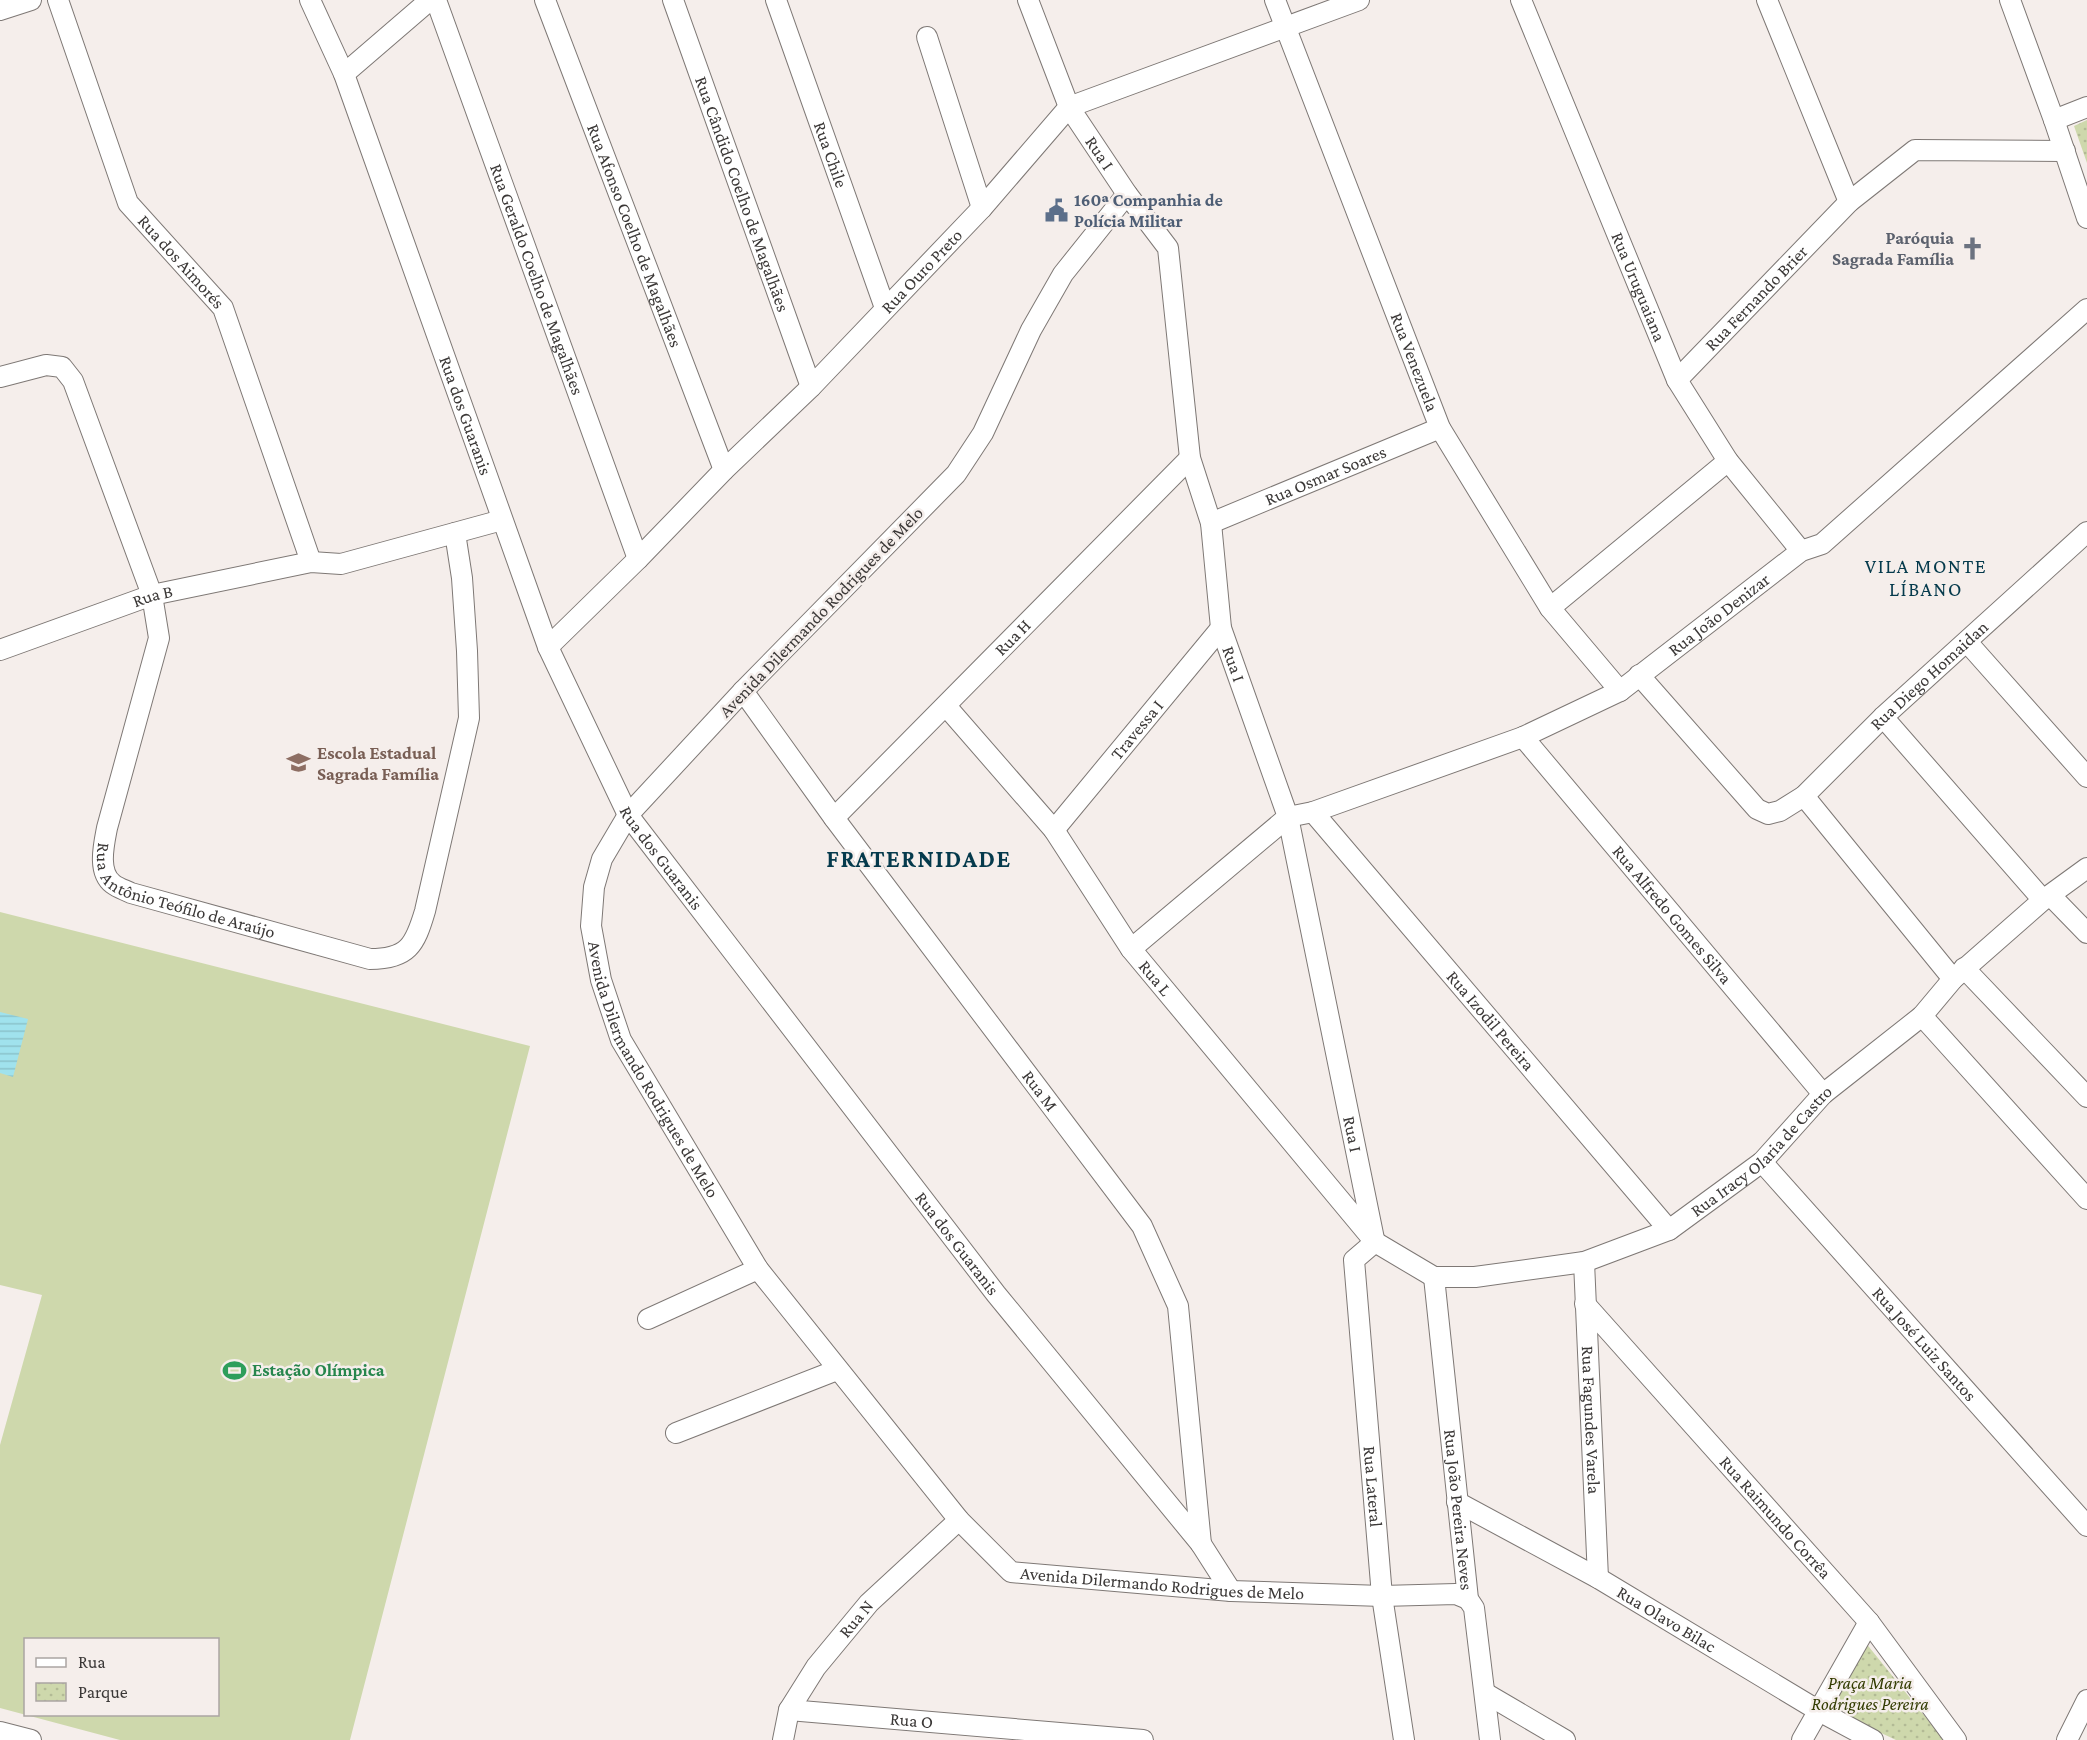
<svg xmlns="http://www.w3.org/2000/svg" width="2087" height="1740" font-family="'Crimson Pro',serif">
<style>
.green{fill:#ced8ac;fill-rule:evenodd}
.park{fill:url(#park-dots)}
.water{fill:url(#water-rules)}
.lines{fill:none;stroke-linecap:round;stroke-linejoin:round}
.street-casing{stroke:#7e7875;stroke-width:22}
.street{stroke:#fff;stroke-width:20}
.labels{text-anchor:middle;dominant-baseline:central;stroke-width:5;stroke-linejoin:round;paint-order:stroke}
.street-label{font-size:18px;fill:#3b3837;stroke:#f5eeeb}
.service-label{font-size:18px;font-weight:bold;fill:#4e5e75;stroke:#f5eeeb;text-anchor:start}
.worship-label{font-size:18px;font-weight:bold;fill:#5b616d;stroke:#f5eeeb;text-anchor:end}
.education-label{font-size:18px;font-weight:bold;fill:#785e54;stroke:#f5eeeb;text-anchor:start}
.leisure-label{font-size:18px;font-weight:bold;fill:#27864d;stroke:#f5eeeb;text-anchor:start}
.park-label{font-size:18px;font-style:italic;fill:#323b00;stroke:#f5eeeb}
.neighbourhood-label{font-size:20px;letter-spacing:1.5px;fill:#053a4c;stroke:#f5eeeb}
.district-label{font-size:24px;font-weight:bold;letter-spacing:1.5px;fill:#053a4c;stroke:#f5eeeb}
</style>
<defs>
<pattern id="park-dots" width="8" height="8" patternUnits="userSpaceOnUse" patternTransform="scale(1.5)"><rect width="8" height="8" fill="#ced8ac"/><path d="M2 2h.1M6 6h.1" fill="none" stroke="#b2ba95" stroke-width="1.8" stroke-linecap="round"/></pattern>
<pattern id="water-rules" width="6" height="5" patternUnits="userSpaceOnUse" patternTransform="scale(1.5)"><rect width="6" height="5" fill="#a0e2ed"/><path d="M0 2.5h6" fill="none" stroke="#8bc3cc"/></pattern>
</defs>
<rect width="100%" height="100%" fill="#f5eeeb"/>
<!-- green -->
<path class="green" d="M 0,912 L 530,1046 L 350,1740 L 120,1740 L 0,1708 L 0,1445 L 42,1295 L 0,1285 ZM 26,1640 L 218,1640 L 218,1714 L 26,1714 Z"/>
<!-- park -->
<path class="park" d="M 2087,120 L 2087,163 L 2074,126 Z
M 1865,1642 L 1944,1740 L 1896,1740 L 1826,1707 Z"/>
<!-- water -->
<path class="water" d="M 0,1012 L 28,1019 L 13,1077 L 0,1073 Z"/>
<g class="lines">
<defs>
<g id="street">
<path id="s1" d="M 58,0 L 128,203 L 223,308 L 311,562"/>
<path id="s2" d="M 310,0 L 344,74 L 548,647 L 628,815 L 996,1294 L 1201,1544 L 1231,1591"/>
<path id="s3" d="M 436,0 L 638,559"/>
<path id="s4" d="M 545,0 L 724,470"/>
<path id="s5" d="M 673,0 L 811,387"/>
<path id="s6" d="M 776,0 L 885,308"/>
<path id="s7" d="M 1028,0 L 1069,107 L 1127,194 L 1168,248 L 1190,458 L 1211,523 L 1221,628 L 1288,817 L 1374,1239"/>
<path id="s8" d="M 1275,0 L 1440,428 L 1550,608 L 1620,691"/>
<path id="s9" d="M 1521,0 L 1677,380 L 1728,461 L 1801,551"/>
<path d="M 1767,0 L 1849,202"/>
<path d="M 2010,0 L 2054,120 L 2087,218"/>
<path d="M 0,10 L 31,0"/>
<path d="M 927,37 L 982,208"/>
<path d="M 344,74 L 430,0"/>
<path d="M 2054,120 L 2087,107"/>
<path id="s10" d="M 1127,194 L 1063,274 L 1031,330 L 983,433 L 956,474 L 743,691 L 628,815 L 602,859 L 594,887 L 591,926 L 601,980 L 621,1040 L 758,1269 L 959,1520 L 1011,1572 L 1231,1591 L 1382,1596 L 1456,1594 L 1468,1599"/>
<path id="s11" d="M 0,377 L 46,365 L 62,367 L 73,381 L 152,595 L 159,638 L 107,828 C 104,844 97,872 113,884 C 118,888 125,890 131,893 L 370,959 C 408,959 415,945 425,911 L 469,718 L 467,651 L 462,578 L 455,533"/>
<path id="s12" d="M 1677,380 L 1849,202 L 1915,150 L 2065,151"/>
<path id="s13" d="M 1211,523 L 1440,428"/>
<path d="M 1550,608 L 1728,461"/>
<path d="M 1967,642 L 2087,777"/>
<path id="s14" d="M 548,647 L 638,559 L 724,470 L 811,387 L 982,208 L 1069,107 L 1359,0"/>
<path id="s15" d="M 0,650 L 152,595 L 311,562 L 341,564 L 502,520"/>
<path id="s16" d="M 1639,675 L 1757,809 L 1768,814 L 1780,811 L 1804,796 L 1883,717 L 2087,532"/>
<path id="s17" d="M 743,691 L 834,818 L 1142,1226 L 1178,1306 L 1201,1544"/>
<path id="s18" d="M 946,706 L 1054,830 L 1131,949 L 1375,1242 L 1434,1277 L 1475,1277 L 1584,1262 L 1669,1230 L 1762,1162 L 1823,1094 L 1922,1016 L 1953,979 L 2043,900 L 2087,868"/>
<path d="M 1883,717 L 2043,900"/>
<path id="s19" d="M 1523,737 L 1823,1094"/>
<path d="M 1804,796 L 1953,979"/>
<path id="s20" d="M 1313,812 L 1669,1230"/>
<path id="s21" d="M 834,818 L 1190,458"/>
<path id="s22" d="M 1054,830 L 1221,628"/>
<path d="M 2051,896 L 2087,933"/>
<path id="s23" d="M 1131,949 L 1288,817 L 1313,812 L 1523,737 L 1620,691 L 1801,551 L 1822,544 L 2087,309"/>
<path d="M 1964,968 L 2087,1097"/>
<path d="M 1922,1016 L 2087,1199"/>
<path id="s24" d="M 1762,1162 L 2087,1526"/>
<path id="s25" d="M 1375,1242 L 1354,1260 L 1382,1596 L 1404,1740"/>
<path id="s26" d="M 1584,1262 L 1598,1578"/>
<path id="s27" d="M 1434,1277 L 1468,1599 L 1474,1608 L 1490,1740"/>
<path id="s28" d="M 1585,1304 L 1869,1622 L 1956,1740"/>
<path d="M 648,1319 L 758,1269"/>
<path d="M 676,1433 L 837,1370"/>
<path id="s29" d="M 1457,1502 L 1598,1578 L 1819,1711 L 1873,1740"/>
<path d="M 1485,1693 L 1565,1740"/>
<path id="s30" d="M 789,1710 L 1143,1740"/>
<path d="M 0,1732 L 31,1740"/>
<path id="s31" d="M 783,1740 L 789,1710 L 816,1667 L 869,1603 L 959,1520"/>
<path d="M 1802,1740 L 1869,1622"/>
<path d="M 2067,1740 L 2087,1700"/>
</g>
</defs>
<!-- street casing -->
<use href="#street" class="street-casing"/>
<!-- street -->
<use href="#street" class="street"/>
</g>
<!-- icons -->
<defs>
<symbol id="civic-bare" viewBox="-9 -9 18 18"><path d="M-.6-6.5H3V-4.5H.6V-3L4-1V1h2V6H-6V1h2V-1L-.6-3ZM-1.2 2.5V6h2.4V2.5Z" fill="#5c6f8a" stroke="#f5eeeb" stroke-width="2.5" paint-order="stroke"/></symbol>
<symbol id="church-bare" viewBox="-9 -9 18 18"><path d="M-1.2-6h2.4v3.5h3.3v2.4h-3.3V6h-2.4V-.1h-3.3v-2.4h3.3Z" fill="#6b7280" stroke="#f5eeeb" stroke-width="2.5" paint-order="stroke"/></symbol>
<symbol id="school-bare" viewBox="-9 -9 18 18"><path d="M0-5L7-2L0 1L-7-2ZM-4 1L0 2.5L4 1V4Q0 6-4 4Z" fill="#8d6e63" stroke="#f5eeeb" stroke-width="2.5" paint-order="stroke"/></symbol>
<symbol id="stadium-bare" viewBox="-9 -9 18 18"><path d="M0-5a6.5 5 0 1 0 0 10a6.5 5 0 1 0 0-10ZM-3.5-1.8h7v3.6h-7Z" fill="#2e9e5b" stroke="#f5eeeb" stroke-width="2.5" paint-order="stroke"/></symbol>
</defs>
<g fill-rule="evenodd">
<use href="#civic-bare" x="1040" y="194" width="33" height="33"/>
<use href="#church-bare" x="1956" y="232" width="33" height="33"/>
<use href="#school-bare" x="282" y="746" width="33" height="33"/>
<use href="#stadium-bare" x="218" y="1354" width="33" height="33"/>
</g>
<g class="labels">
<!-- street labels -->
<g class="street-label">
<text stroke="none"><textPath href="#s7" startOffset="170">Rua I</textPath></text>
<text stroke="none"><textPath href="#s6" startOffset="164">Rua Chile</textPath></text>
<text stroke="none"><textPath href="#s5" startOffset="206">Rua Cândido Coelho de Magalhães</textPath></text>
<text stroke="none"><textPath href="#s4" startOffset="252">Rua Afonso Coelho de Magalhães</textPath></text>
<text stroke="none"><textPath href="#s1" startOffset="294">Rua dos Aimorés</textPath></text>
<text stroke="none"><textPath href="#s14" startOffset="530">Rua Ouro Preto</textPath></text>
<text stroke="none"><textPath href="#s3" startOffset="297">Rua Geraldo Coelho de Magalhães</textPath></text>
<text stroke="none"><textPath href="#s9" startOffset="310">Rua Uruguaiana</textPath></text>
<text stroke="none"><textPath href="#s12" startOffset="114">Rua Fernando Brier</textPath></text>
<text stroke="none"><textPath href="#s8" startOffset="388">Rua Venezuela</textPath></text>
<text stroke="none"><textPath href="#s2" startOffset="444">Rua dos Guaranis</textPath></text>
<text stroke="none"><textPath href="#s13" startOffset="124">Rua Osmar Soares</textPath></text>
<text stroke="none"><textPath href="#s15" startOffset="162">Rua B</textPath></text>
<text transform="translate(821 612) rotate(-46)">Avenida Dilermando Rodrigues de Melo</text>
<text stroke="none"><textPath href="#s23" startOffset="686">Rua João Denizar</textPath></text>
<text stroke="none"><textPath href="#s21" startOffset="254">Rua H</textPath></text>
<text stroke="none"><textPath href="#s7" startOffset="710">Rua I</textPath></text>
<text stroke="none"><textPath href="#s16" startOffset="405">Rua Diego Homaidan</textPath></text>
<text stroke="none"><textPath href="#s22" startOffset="130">Travessa I</textPath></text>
<text stroke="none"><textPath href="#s2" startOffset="930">Rua dos Guaranis</textPath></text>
<text stroke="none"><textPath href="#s11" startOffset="672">Rua Antônio Teófilo de Araújo</textPath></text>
<text stroke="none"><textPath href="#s19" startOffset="232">Rua Alfredo Gomes Silva</textPath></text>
<text stroke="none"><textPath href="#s18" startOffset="344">Rua L</textPath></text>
<text stroke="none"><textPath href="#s20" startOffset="274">Rua Izodil Pereira</textPath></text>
<text stroke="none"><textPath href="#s10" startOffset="1080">Avenida Dilermando Rodrigues de Melo</textPath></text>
<text stroke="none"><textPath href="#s17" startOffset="498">Rua M</textPath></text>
<text stroke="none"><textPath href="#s7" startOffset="1196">Rua I</textPath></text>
<text stroke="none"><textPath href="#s18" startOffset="1120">Rua Iracy Olaria de Castro</textPath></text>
<text stroke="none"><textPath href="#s2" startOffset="1416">Rua dos Guaranis</textPath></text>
<text stroke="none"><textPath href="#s24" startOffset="244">Rua José Luiz Santos</textPath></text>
<text stroke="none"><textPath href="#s26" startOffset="158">Rua Fagundes Varela</textPath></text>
<text stroke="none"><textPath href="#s25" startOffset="255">Rua Lateral</textPath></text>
<text stroke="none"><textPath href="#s27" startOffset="234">Rua João Pereira Neves</textPath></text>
<text stroke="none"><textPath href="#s28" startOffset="286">Rua Raimundo Corrêa</textPath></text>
<text stroke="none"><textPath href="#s10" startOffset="1854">Avenida Dilermando Rodrigues de Melo</textPath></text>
<text stroke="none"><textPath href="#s31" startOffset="144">Rua N</textPath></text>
<text stroke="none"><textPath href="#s29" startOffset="240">Rua Olavo Bilac</textPath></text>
<text stroke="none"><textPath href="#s30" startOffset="123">Rua O</textPath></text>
</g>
<!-- service labels -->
<g class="service-label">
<text x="1074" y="200">160ª Companhia de<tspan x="1074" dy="21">Polícia Militar</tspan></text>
</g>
<!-- worship labels -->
<g class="worship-label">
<text x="1954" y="238">Paróquia<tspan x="1954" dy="21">Sagrada Família</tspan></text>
</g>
<!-- education labels -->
<g class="education-label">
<text x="317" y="753">Escola Estadual<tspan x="317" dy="21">Sagrada Família</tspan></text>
</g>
<!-- leisure labels -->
<g class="leisure-label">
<text x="252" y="1370">Estação Olímpica</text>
</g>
<!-- park labels -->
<g class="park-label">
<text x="1870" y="1683">Praça Maria<tspan x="1870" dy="21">Rodrigues Pereira</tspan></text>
</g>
<!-- neighbourhood labels -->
<g class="neighbourhood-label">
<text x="1926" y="566">VILA MONTE<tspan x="1926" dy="23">LÍBANO</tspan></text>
</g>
<!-- district labels -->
<g class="district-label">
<text x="919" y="858">FRATERNIDADE</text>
</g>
</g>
<!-- legend -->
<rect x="24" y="1638" width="195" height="78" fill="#f5eeeb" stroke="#aba5a3" stroke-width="1.5"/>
<rect x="36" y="1658" width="30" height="9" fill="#ffffff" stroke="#aba5a3" stroke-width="1.5"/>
<text x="78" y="1668" font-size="18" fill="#3b3837">Rua</text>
<rect x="36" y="1683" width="30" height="18" fill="url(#park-dots)" stroke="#aba5a3" stroke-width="1.5"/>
<text x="78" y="1698" font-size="18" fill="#3b3837">Parque</text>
</svg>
